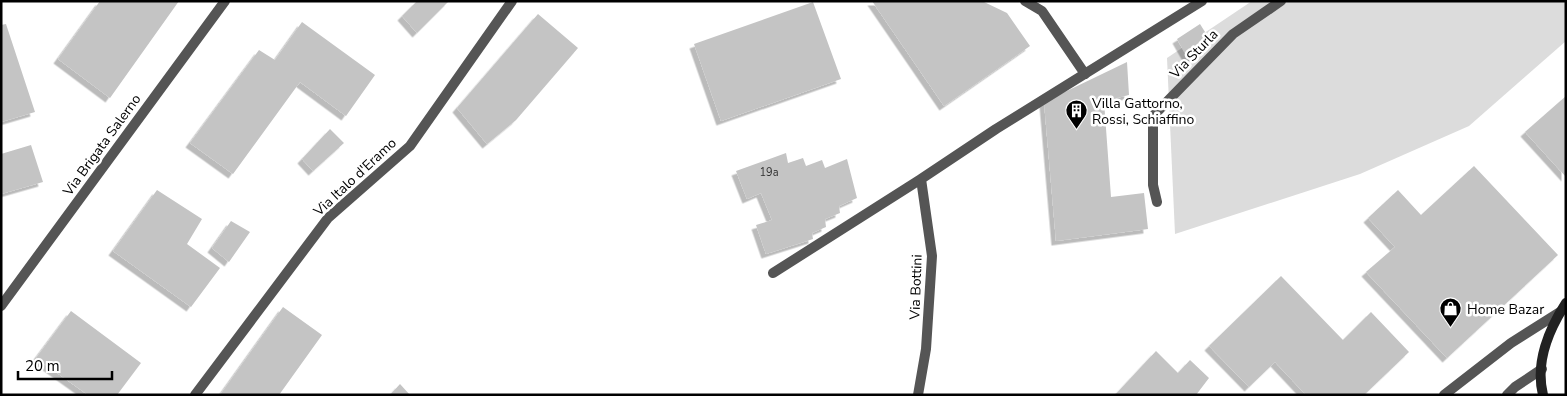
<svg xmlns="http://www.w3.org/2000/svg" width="1567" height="396" font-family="'Nunito Sans',sans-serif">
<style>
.green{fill:#dcdcdc}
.building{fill:#c4c4c4;filter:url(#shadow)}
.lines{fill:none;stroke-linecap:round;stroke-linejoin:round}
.lane{stroke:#555;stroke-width:10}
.street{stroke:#555;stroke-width:10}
.secondary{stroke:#222;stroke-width:10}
.labels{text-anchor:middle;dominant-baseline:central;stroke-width:5;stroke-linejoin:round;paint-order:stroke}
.number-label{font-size:11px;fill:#313131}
.street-label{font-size:14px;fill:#000;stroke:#fff}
.poi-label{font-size:14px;fill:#000;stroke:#fff;text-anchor:start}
</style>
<defs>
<filter id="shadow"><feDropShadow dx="-4.5" dy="4.5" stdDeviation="0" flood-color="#0004"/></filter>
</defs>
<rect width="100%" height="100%" fill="#fff"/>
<!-- green -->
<path class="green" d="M 1252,1 L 1566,1 L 1566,41 L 1469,126 L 1360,174 L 1175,234 L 1167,58 Z"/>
<!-- building -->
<path class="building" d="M 100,1 L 179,1 L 110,98 L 58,59 Z
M 417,1 L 449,1 L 417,33 L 402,16 Z
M 872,1 L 982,1 L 1007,13 L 1030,46 L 944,106 Z
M 813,2 L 841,79 L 721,121 L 694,44 Z
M 538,14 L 578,48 L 516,120 L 487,144 L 457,108 Z
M 302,22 L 375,75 L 346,116 L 300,82 L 233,174 L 190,143 L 259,50 L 275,60 Z
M 6,24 L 35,112 L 1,122 L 1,25 Z
M 1200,24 L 1212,43 L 1189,60 L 1177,39 Z
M 1127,62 L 1129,95 L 1104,101 L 1111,197 L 1144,193 L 1148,229 L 1056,241 L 1044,102 Z
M 1566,96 L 1566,177 L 1525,132 Z
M 330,129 L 344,143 L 313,171 L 302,159 Z
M 31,145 L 43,182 L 1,194 L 1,154 Z
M 786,153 L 788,163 L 803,158 L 806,166 L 822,160 L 825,168 L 847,159 L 857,198 L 839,206 L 840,213 L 825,219 L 826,227 L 812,233 L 813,239 L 766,254 L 756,225 L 772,220 L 761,193 L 747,199 L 736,171 Z
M 1474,166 L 1558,255 L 1447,358 L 1366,272 L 1395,247 L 1368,218 L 1398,190 L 1421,215 Z
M 157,190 L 202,219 L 187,244 L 220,268 L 191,307 L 113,251 Z
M 231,221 L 250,232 L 229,262 L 212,248 Z
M 1281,276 L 1343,340 L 1371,312 L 1409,352 L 1364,395 L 1306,395 L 1275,362 L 1249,387 L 1209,346 Z
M 283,307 L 322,335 L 279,395 L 220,395 Z
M 71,311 L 141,363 L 117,395 L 88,395 L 36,358 Z
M 1156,351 L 1178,373 L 1190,360 L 1209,378 L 1196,395 L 1115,395 Z
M 400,384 L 410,395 L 390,395 Z"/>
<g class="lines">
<!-- lane -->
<path class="lane" d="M 1025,1 L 1042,11 L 1085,74
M 1507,395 L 1515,387 L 1542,369"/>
<!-- street -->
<path class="street" d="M 1157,202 L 1153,185 L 1153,116 L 1233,34 L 1281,1
M 773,273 L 921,179
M 1,306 L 225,1
M 195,395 L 328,218 L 410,146 L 512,1
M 918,395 L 926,349 L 932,256 L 921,179 L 996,129 L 1202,1
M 1444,395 L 1511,343 L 1560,312"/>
<!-- secondary -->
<path class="secondary" d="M 1543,395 C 1535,363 1549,329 1566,303"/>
</g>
<!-- icons -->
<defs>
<symbol id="building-pin" viewBox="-11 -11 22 30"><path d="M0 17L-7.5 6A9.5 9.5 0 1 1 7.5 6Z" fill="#000" stroke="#fff"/><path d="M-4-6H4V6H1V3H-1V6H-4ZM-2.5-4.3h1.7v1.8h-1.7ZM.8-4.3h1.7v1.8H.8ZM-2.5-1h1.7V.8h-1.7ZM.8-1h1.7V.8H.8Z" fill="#fff"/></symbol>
<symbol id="shop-pin" viewBox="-11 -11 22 30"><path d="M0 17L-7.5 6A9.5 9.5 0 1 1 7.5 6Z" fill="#000" stroke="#fff"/><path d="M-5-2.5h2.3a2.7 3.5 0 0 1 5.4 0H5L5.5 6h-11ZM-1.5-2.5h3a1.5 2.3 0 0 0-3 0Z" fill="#fff"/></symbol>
</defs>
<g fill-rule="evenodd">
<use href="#building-pin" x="1064" y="98" width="25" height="34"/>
<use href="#shop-pin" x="1438" y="296" width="25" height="34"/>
</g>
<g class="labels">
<!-- number labels -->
<g class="number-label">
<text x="769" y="172">19a</text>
</g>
<!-- street labels -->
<g class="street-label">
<text transform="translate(1194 54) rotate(-46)">Via Sturla</text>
<text transform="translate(102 145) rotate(-54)">Via Brigata Salerno</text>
<text transform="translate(355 177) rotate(-43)">Via Italo d'Eramo</text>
<text transform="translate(916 287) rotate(-88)">Via Bottini</text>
</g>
<!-- poi labels -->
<g class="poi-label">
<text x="1092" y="103">Villa Gattorno,<tspan x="1092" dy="16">Rossi, Schiaffino</tspan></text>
<text x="1467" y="309">Home Bazar</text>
</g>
</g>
<!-- border -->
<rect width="1567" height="396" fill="none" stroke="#000000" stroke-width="5"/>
<!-- scale -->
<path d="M18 371v8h94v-8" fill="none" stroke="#000000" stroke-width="2.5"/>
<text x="25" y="371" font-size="15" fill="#000000" stroke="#ffffff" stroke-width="4" paint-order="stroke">20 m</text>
</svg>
